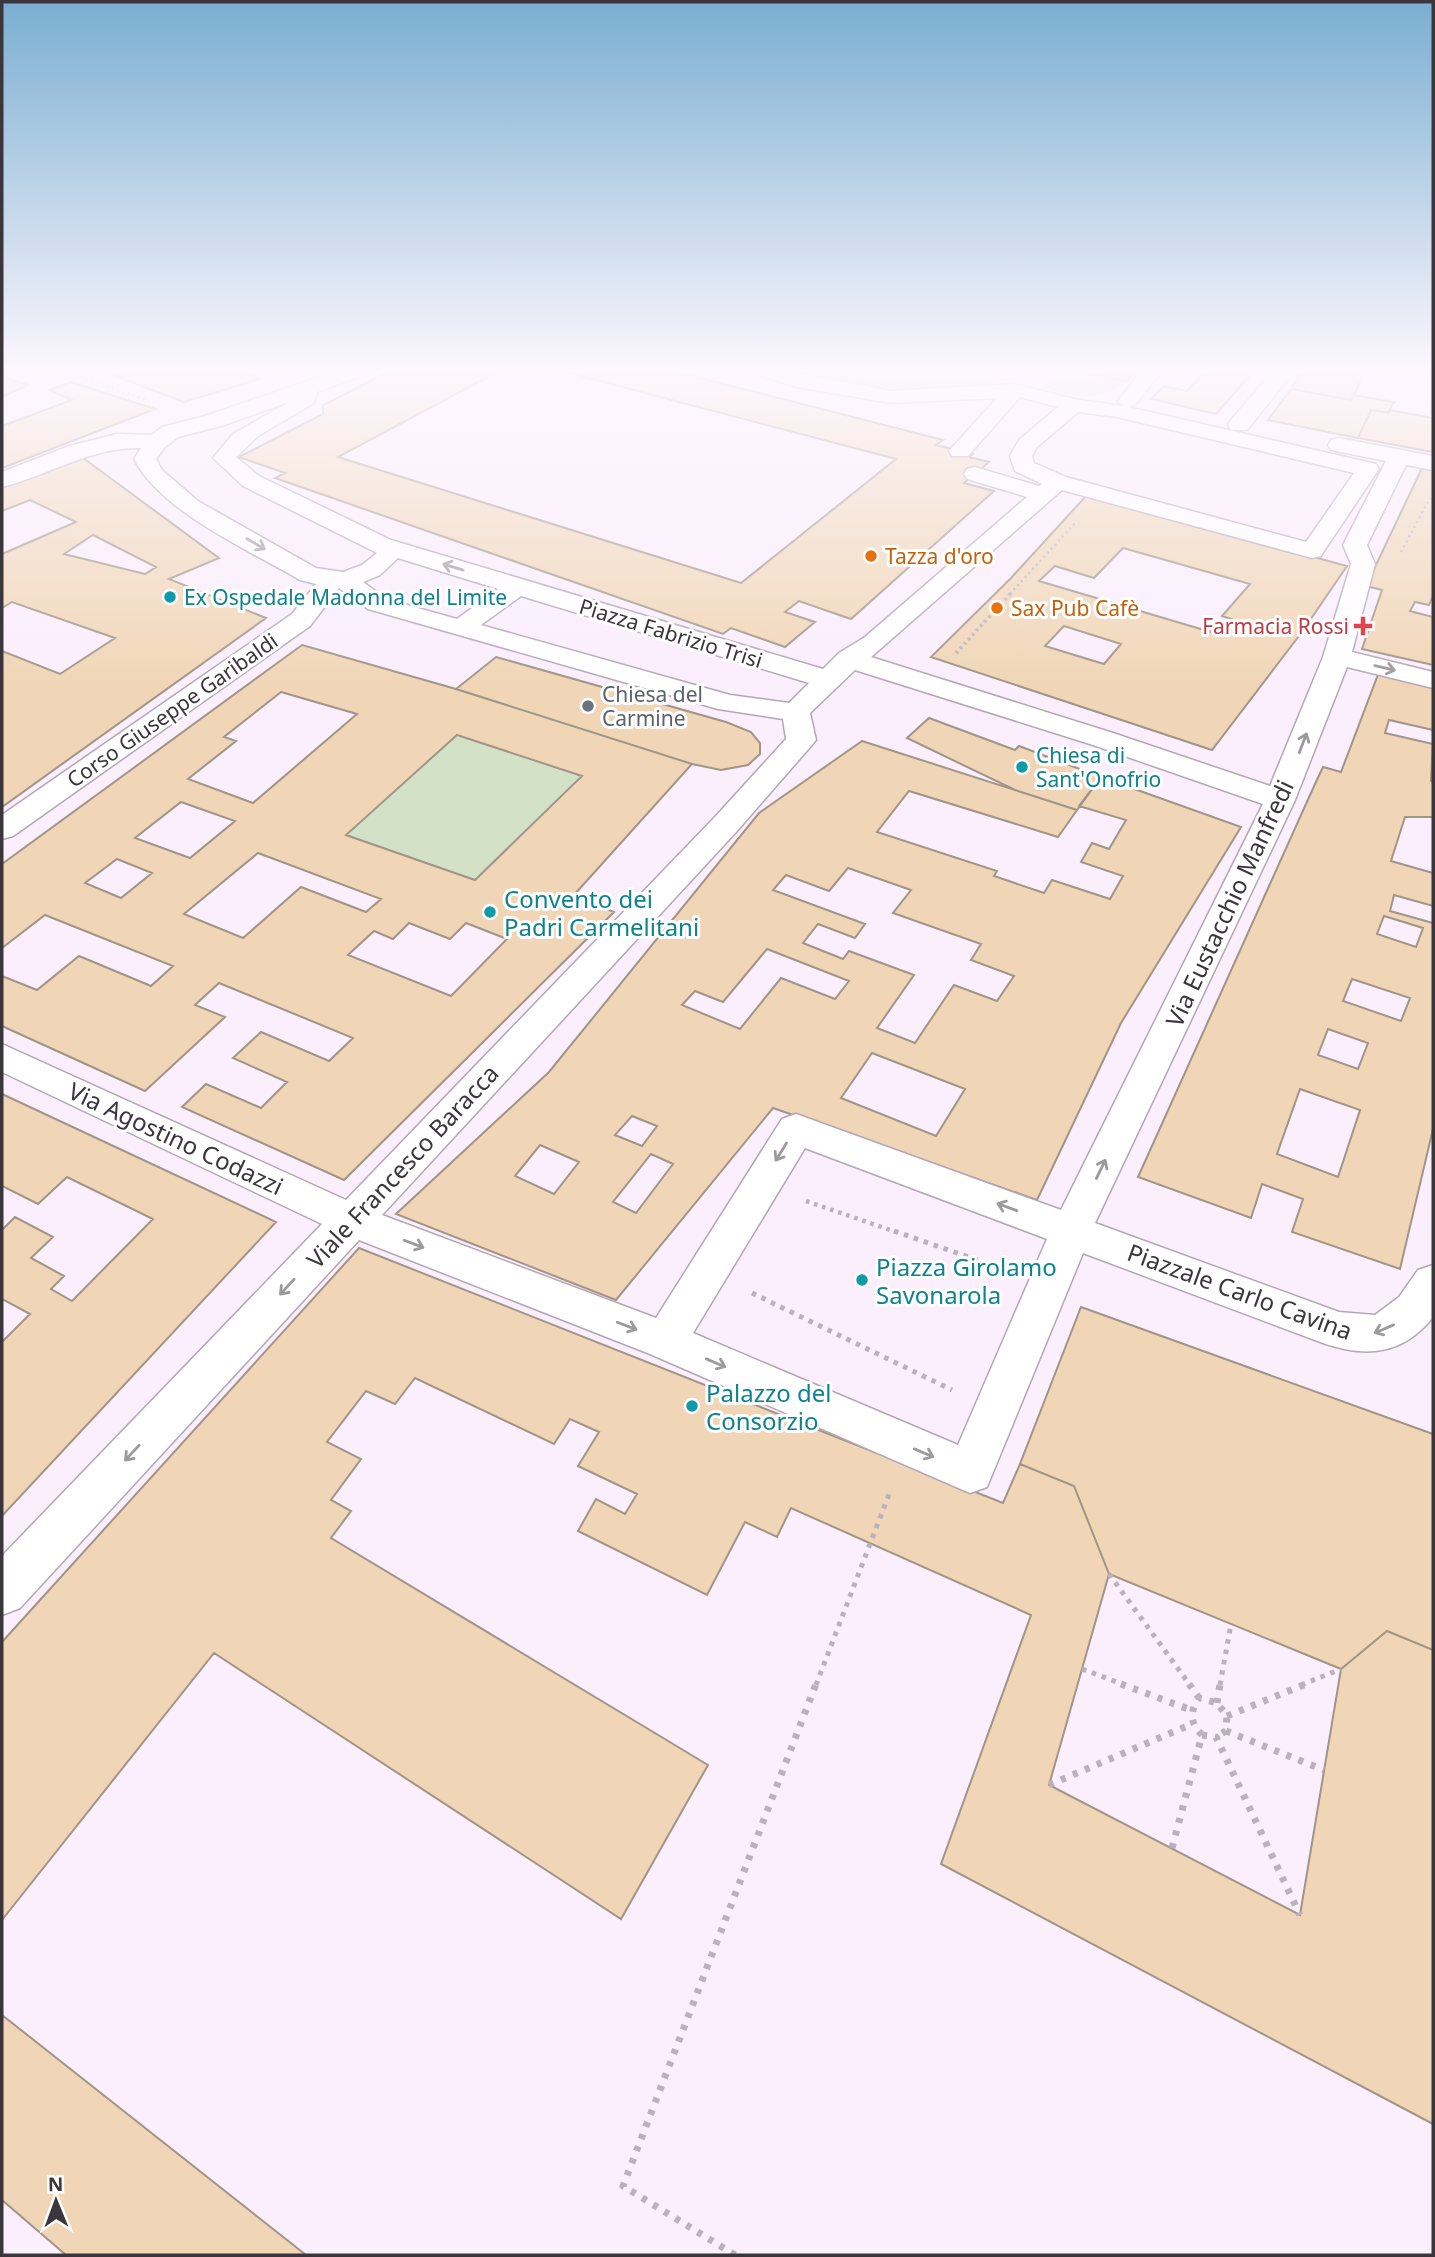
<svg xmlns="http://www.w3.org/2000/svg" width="1435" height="2257" font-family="'Noto Sans',sans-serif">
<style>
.green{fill:#d3e1c6}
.building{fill:#f0d6b6;stroke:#a09587;stroke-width:2;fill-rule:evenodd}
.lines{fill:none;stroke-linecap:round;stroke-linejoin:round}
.minor-casing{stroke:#b3a7b5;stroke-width:3}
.path-far4{stroke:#bbb1bc;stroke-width:2.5;stroke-dasharray:2 3.5;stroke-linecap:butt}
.path-far3{stroke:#bbb1bc;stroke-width:3.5;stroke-dasharray:2.5 3.5;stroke-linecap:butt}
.path-far2{stroke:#bbb1bc;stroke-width:4.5;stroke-dasharray:3.5 5;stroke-linecap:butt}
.path-far1{stroke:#bbb1bc;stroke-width:5;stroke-dasharray:4.5 6;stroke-linecap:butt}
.path{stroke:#bbb1bc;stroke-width:7;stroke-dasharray:5 8;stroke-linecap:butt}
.minor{fill:#fff;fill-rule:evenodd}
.oneway{stroke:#9d9a9d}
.food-dot{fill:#e8710a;stroke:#fff;stroke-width:2.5}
.culture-dot{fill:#0f9aa8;stroke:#fff;stroke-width:2.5}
.health-dot{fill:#e0444e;stroke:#fff;stroke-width:2.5}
.worship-dot{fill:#6b7280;stroke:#fff;stroke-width:2.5}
.labels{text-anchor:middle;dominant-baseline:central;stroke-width:6;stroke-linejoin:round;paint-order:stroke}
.far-food-label{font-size:21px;fill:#c56008;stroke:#fff;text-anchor:start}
.far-culture-label{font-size:21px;fill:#0d838f;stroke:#fff;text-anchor:start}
.far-health-label{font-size:21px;fill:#be3a42;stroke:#fff;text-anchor:end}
.far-street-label{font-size:21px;fill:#3b363b;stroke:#fff}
.far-worship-label{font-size:21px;fill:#5b616d;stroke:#fff;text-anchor:start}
.culture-label{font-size:24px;fill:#0d838f;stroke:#fff;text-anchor:start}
.street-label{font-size:24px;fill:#3b363b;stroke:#fff}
</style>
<rect width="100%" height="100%" fill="#fbeefd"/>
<!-- green -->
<path class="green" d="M 791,370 L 1012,370 C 1009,373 1004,379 1000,381 C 960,403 835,384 791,370 Z
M 1057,370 L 1071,370 L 1127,381 C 1096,405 1077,395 1042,388 Z
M 457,735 L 582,776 L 475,880 L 346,835 Z"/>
<!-- building -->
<path class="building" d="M 99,370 L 262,370 L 251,375 L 260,379 L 184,402 Z
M 392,370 L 501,370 L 338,457 L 741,583 L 896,459 L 558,370 L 669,370 L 943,440 L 936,445 L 973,454 L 969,457 L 989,462 L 964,483 L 994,491 L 851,619 L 799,601 L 785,612 L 815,622 L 785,647 L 731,628 L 723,634 L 275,478 L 285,473 L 239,457 L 323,414 L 323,405 Z
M 1071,370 L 1136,370 L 1127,381 Z
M 1207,370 L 1255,370 L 1216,414 L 1151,399 L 1164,386 L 1187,391 Z
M 1302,370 L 1352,370 L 1365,373 L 1351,400 L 1291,389 Z
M 2,377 L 28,385 L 2,397 Z
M 71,382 L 155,409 L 2,468 L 2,426 L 72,400 L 50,390 Z
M 1291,389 L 1351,400 L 1354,395 L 1394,402 L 1388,413 L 1371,410 L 1358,438 L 1268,420 Z
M 1371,410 L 1388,413 L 1390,410 L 1433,418 L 1433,452 L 1358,438 Z
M 79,455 L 219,558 L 169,579 L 266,618 L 2,807 L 2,651 L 60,674 L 115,638 L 12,602 L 2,608 L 2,554 L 76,522 L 30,500 L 2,511 L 2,483 ZM 93,535 L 156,567 L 145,574 L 64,554 Z
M 1422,468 L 1433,470 L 1433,596 L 1429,605 L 1415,602 L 1410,611 L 1433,617 L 1433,665 L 1362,649 L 1382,590 L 1366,586 Z
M 1087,495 L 1347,566 L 1302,632 L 1212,750 L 931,657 L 1011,578 ZM 1123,548 L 1250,584 L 1222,616 L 1234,620 L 1221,635 L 1039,581 L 1055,566 L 1094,578 ZM 1064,626 L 1121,644 L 1104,664 L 1045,646 Z
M 302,645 L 456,689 L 692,764 L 574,895 L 614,912 L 344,1180 L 182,1107 L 206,1084 L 261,1108 L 287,1082 L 233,1058 L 261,1032 L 329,1061 L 353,1038 L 219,983 L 195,1005 L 225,1017 L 145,1091 L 2,1026 L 2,976 L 37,990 L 79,956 L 151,986 L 173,966 L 45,915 L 2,948 L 2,864 ZM 281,692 L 357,714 L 253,803 L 188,779 L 236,741 L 224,737 ZM 457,735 L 582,776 L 475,880 L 346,835 ZM 181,802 L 235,821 L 190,858 L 135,838 ZM 258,853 L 381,899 L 366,912 L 301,887 L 243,938 L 184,914 ZM 117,859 L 152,873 L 121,898 L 85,883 ZM 409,923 L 450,939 L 466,923 L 507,939 L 451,996 L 348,955 L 374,931 L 393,939 Z
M 496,657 L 726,722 L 751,732 L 760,743 L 760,754 L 748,765 L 721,770 L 692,764 L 456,689 Z
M 1379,672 L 1433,685 L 1433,730 L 1389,720 L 1385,733 L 1433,744 L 1431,781 L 1433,782 L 1433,817 L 1405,817 L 1391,861 L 1433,873 L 1433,906 L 1394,895 L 1390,911 L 1433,923 L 1433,1129 L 1400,1269 L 1292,1232 L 1303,1199 L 1262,1184 L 1251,1218 L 1138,1177 L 1315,784 L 1323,767 L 1341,772 ZM 1384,916 L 1423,928 L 1416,947 L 1377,934 ZM 1352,979 L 1410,998 L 1401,1021 L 1343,1001 ZM 1328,1029 L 1368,1043 L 1358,1069 L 1318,1055 ZM 1300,1089 L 1360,1110 L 1338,1177 L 1277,1154 Z
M 929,718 L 1015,750 L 1019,746 L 1101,777 L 1077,810 L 1015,790 L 907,738 Z
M 862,741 L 1077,810 L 1058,837 L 909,791 L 877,832 L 997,871 L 994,876 L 1044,893 L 1052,880 L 1110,899 L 1123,876 L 1081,862 L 1092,843 L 1109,849 L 1126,820 L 1079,806 L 1101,777 L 1241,827 L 1121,1023 L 1037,1200 L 773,1108 L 616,1300 L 396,1214 L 549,1072 L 759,813 ZM 848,868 L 911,890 L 893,913 L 981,944 L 971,960 L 1014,976 L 997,1001 L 954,985 L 915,1043 L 877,1028 L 914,975 L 849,951 L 843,959 L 803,943 L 818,924 L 855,938 L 865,924 L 773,890 L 786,875 L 829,891 ZM 767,949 L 849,981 L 835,999 L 781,978 L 740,1029 L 682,1005 L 695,991 L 723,1002 ZM 872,1053 L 965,1089 L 936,1136 L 841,1098 ZM 632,1116 L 657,1126 L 642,1146 L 615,1135 ZM 540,1145 L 579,1162 L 554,1194 L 515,1176 ZM 651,1154 L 673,1164 L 636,1213 L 613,1202 Z
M 2,1094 L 276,1222 L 2,1516 L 2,1342 L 30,1314 L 2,1299 L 2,1230 L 15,1217 L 53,1237 L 31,1258 L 64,1276 L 51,1289 L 72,1301 L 153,1219 L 67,1177 L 38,1204 L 2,1186 Z
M 359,1248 L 1003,1503 L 1020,1464 L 1074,1486 L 1109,1574 L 1049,1785 L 1300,1915 L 1341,1669 L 1387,1631 L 1433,1650 L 1433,2124 L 941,1864 L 1031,1615 L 791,1508 L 777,1537 L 745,1522 L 707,1595 L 578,1531 L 596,1499 L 625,1514 L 637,1494 L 578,1466 L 599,1432 L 570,1419 L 554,1444 L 415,1378 L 395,1404 L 366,1391 L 327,1442 L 361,1459 L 331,1500 L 351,1511 L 331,1538 L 708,1765 L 621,1919 L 214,1653 L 2,1920 L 2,1642 Z
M 1081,1307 L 1433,1434 L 1433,1650 L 1387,1631 L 1341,1669 L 1109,1574 L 1074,1486 L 1020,1464 Z
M 2,2015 L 306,2255 L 66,2255 L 2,2200 Z"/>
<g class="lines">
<defs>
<path id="minor" d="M 340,370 L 370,370 L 367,374 L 317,392 L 314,403 L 258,436 L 236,457 L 259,476 L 391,540 L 823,669 L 839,653 L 865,637 L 1027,497 L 967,479 L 964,474 L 967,469 L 975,467 L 1039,486 L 1042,484 L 1015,471 L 1010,456 L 1019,440 L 1058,407 L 1020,397 L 968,456 L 952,456 L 949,451 L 997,398 L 891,403 L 797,387 L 754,374 L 751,370 L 783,370 L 891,391 L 1015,384 L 1074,399 L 1122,406 L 1118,401 L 1142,370 L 1163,370 L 1135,405 L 1128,407 L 1376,464 L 1379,469 L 1324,551 L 1321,556 L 1312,558 L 1062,490 L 871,657 L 1113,733 L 1270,786 L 1323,657 L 1351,564 L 1343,545 L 1386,461 L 1331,450 L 1328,445 L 1331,440 L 1339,438 L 1433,456 L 1433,470 L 1406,465 L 1367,545 L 1375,564 L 1352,652 L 1433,672 L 1433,688 L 1347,667 L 1295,800 L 1095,1223 L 1339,1312 L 1375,1315 L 1399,1297 L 1418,1270 L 1433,1265 L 1433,1317 C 1403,1355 1366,1358 1323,1343 L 1083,1253 L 987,1487 L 970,1493 L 650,1354 L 359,1240 L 20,1608 L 2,1615 L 2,1556 L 322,1224 L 2,1072 L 2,1044 L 346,1200 L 715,817 L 786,739 L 783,719 L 718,709 L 368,609 L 339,588 L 310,626 L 13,836 L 2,839 L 2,815 L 292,614 L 316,584 L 300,580 C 249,550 161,512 134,459 L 141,448 C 90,447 50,475 2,487 L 2,472 L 69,446 L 117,434 L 152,435 L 162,427 L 205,416 ZM 289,402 L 233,434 L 213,458 L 243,486 L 377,553 L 362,565 L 343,572 L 316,568 L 198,501 L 162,470 L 156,459 L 165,447 L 178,437 L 221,426 ZM 1078,412 L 1117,417 L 1354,473 L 1306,542 L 1066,477 L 1034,463 L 1032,456 L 1036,448 ZM 398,558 L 498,589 L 457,619 L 386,599 L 363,582 L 380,575 ZM 521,596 L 809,683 L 789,703 L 730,695 L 481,625 ZM 855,670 L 1093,745 L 1263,804 L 1061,1210 L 796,1114 L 782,1119 L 656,1318 L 382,1215 L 737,831 L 811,746 L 816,740 L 810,713 ZM 805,1148 L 1047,1239 L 958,1445 L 693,1333 Z
M 1274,370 L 1295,370 L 1247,430 L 1231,430 L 1228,425 L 1231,420 Z"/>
</defs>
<!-- minor casing -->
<use href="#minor" class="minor-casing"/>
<!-- path-far4 -->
<path class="path-far4" d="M 60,370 L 149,401
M 1401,552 L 1430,498
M 1010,594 L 1075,523"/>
<!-- path-far3 -->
<path class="path-far3" d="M 956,653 L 1012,592"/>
<!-- path-far2 -->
<path class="path-far2" d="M 806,1201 L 899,1233"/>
<!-- path-far1 -->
<path class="path-far1" d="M 894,1231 L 1003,1269
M 752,1293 L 952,1390
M 1109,1574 L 1190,1685
M 1082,1669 L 1125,1685
M 816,1685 L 891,1489
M 1220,1685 L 1231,1624
M 1301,1685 L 1341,1669"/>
<!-- path -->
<path class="path" d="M 1121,1684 L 1191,1710
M 1189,1684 L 1199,1698
M 1217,1703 L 1220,1684
M 1227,1716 L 1306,1684
M 1226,1731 L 1324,1770
M 1202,1735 C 1190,1722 1189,1713 1199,1698 L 1217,1703 L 1227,1716 L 1226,1731 L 1216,1737
M 1049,1785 L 1192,1724
M 1172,1848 L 1202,1735 L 1216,1737 L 1300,1915
M 735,2255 L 623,2186 L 816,1684"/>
<!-- minor -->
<use href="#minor" class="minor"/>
</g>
<!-- one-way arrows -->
<defs><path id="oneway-shaft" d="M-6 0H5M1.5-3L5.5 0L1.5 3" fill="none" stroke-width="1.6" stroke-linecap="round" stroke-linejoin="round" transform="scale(1.75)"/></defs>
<g class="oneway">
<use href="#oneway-shaft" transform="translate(256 544) rotate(30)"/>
<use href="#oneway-shaft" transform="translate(453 567) rotate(-163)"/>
<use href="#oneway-shaft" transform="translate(1385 668) rotate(13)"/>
<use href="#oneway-shaft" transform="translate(1303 743) rotate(-69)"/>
<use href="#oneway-shaft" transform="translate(781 1152) rotate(122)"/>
<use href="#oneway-shaft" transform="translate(1101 1169) rotate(-64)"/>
<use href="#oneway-shaft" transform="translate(1007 1207) rotate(-160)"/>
<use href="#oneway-shaft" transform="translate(414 1244) rotate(21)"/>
<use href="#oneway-shaft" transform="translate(287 1287) rotate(133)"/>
<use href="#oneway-shaft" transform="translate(627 1326) rotate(21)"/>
<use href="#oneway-shaft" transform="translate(1384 1329) rotate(157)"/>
<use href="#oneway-shaft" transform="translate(716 1363) rotate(23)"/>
<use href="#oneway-shaft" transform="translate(132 1453) rotate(133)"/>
<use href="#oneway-shaft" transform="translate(924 1453) rotate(23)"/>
</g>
<!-- sky -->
<linearGradient id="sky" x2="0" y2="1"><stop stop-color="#7aaed1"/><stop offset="0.54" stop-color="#fdf7fe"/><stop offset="1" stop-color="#fdf7fe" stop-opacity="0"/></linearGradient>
<rect width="1435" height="686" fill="url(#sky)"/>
<!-- markers -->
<g class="food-dot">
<circle cx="871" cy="556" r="7"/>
<circle cx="997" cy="608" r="7"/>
</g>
<g class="culture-dot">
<circle cx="170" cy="597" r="7"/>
<circle cx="1022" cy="767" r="7"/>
<circle cx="490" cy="912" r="7"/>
<circle cx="862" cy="1280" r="7"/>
<circle cx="692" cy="1406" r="7"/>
</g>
<path class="health-dot" d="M1359.5 615.5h7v7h7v7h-7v7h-7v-7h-7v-7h7z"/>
<circle class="worship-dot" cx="588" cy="706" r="7"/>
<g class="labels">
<!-- far-food labels -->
<g class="far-food-label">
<text x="885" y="556">Tazza d'oro</text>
<text x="1011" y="608">Sax Pub Cafè</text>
</g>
<!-- far-culture labels -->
<g class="far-culture-label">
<text x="184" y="597">Ex Ospedale Madonna del Limite</text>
<text x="1036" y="755">Chiesa di<tspan x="1036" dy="24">Sant'Onofrio</tspan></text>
</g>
<!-- far-health labels -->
<g class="far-health-label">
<text x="1349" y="626">Farmacia Rossi</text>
</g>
<!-- far-street labels -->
<g class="far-street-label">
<text transform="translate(671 633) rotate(17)">Piazza Fabrizio Trisi</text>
<text transform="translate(172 710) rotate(-35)">Corso Giuseppe Garibaldi</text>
</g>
<!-- far-worship labels -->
<g class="far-worship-label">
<text x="602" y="694">Chiesa del<tspan x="602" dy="24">Carmine</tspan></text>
</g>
<!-- culture labels -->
<g class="culture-label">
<text x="504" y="898">Convento dei<tspan x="504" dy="28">Padri Carmelitani</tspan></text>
<text x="876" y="1266">Piazza Girolamo<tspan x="876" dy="28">Savonarola</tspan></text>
<text x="706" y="1392">Palazzo del<tspan x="706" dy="28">Consorzio</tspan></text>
</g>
<!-- street labels -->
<g class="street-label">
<text transform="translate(1229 903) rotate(-65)">Via Eustacchio Manfredi</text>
<text transform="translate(176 1138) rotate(25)">Via Agostino Codazzi</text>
<text transform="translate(402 1166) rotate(-47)">Viale Francesco Baracca</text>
<text transform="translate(1240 1291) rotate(20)">Piazzale Carlo Cavina</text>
</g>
</g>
<!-- border -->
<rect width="1435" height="2257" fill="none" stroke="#3b363b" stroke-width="7"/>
<!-- north arrow -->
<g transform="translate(56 2201) rotate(359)" stroke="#ffffff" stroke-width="5" paint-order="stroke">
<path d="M0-5L12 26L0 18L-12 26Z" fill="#3b363b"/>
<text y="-10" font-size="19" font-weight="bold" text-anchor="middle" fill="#3b363b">N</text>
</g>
</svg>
